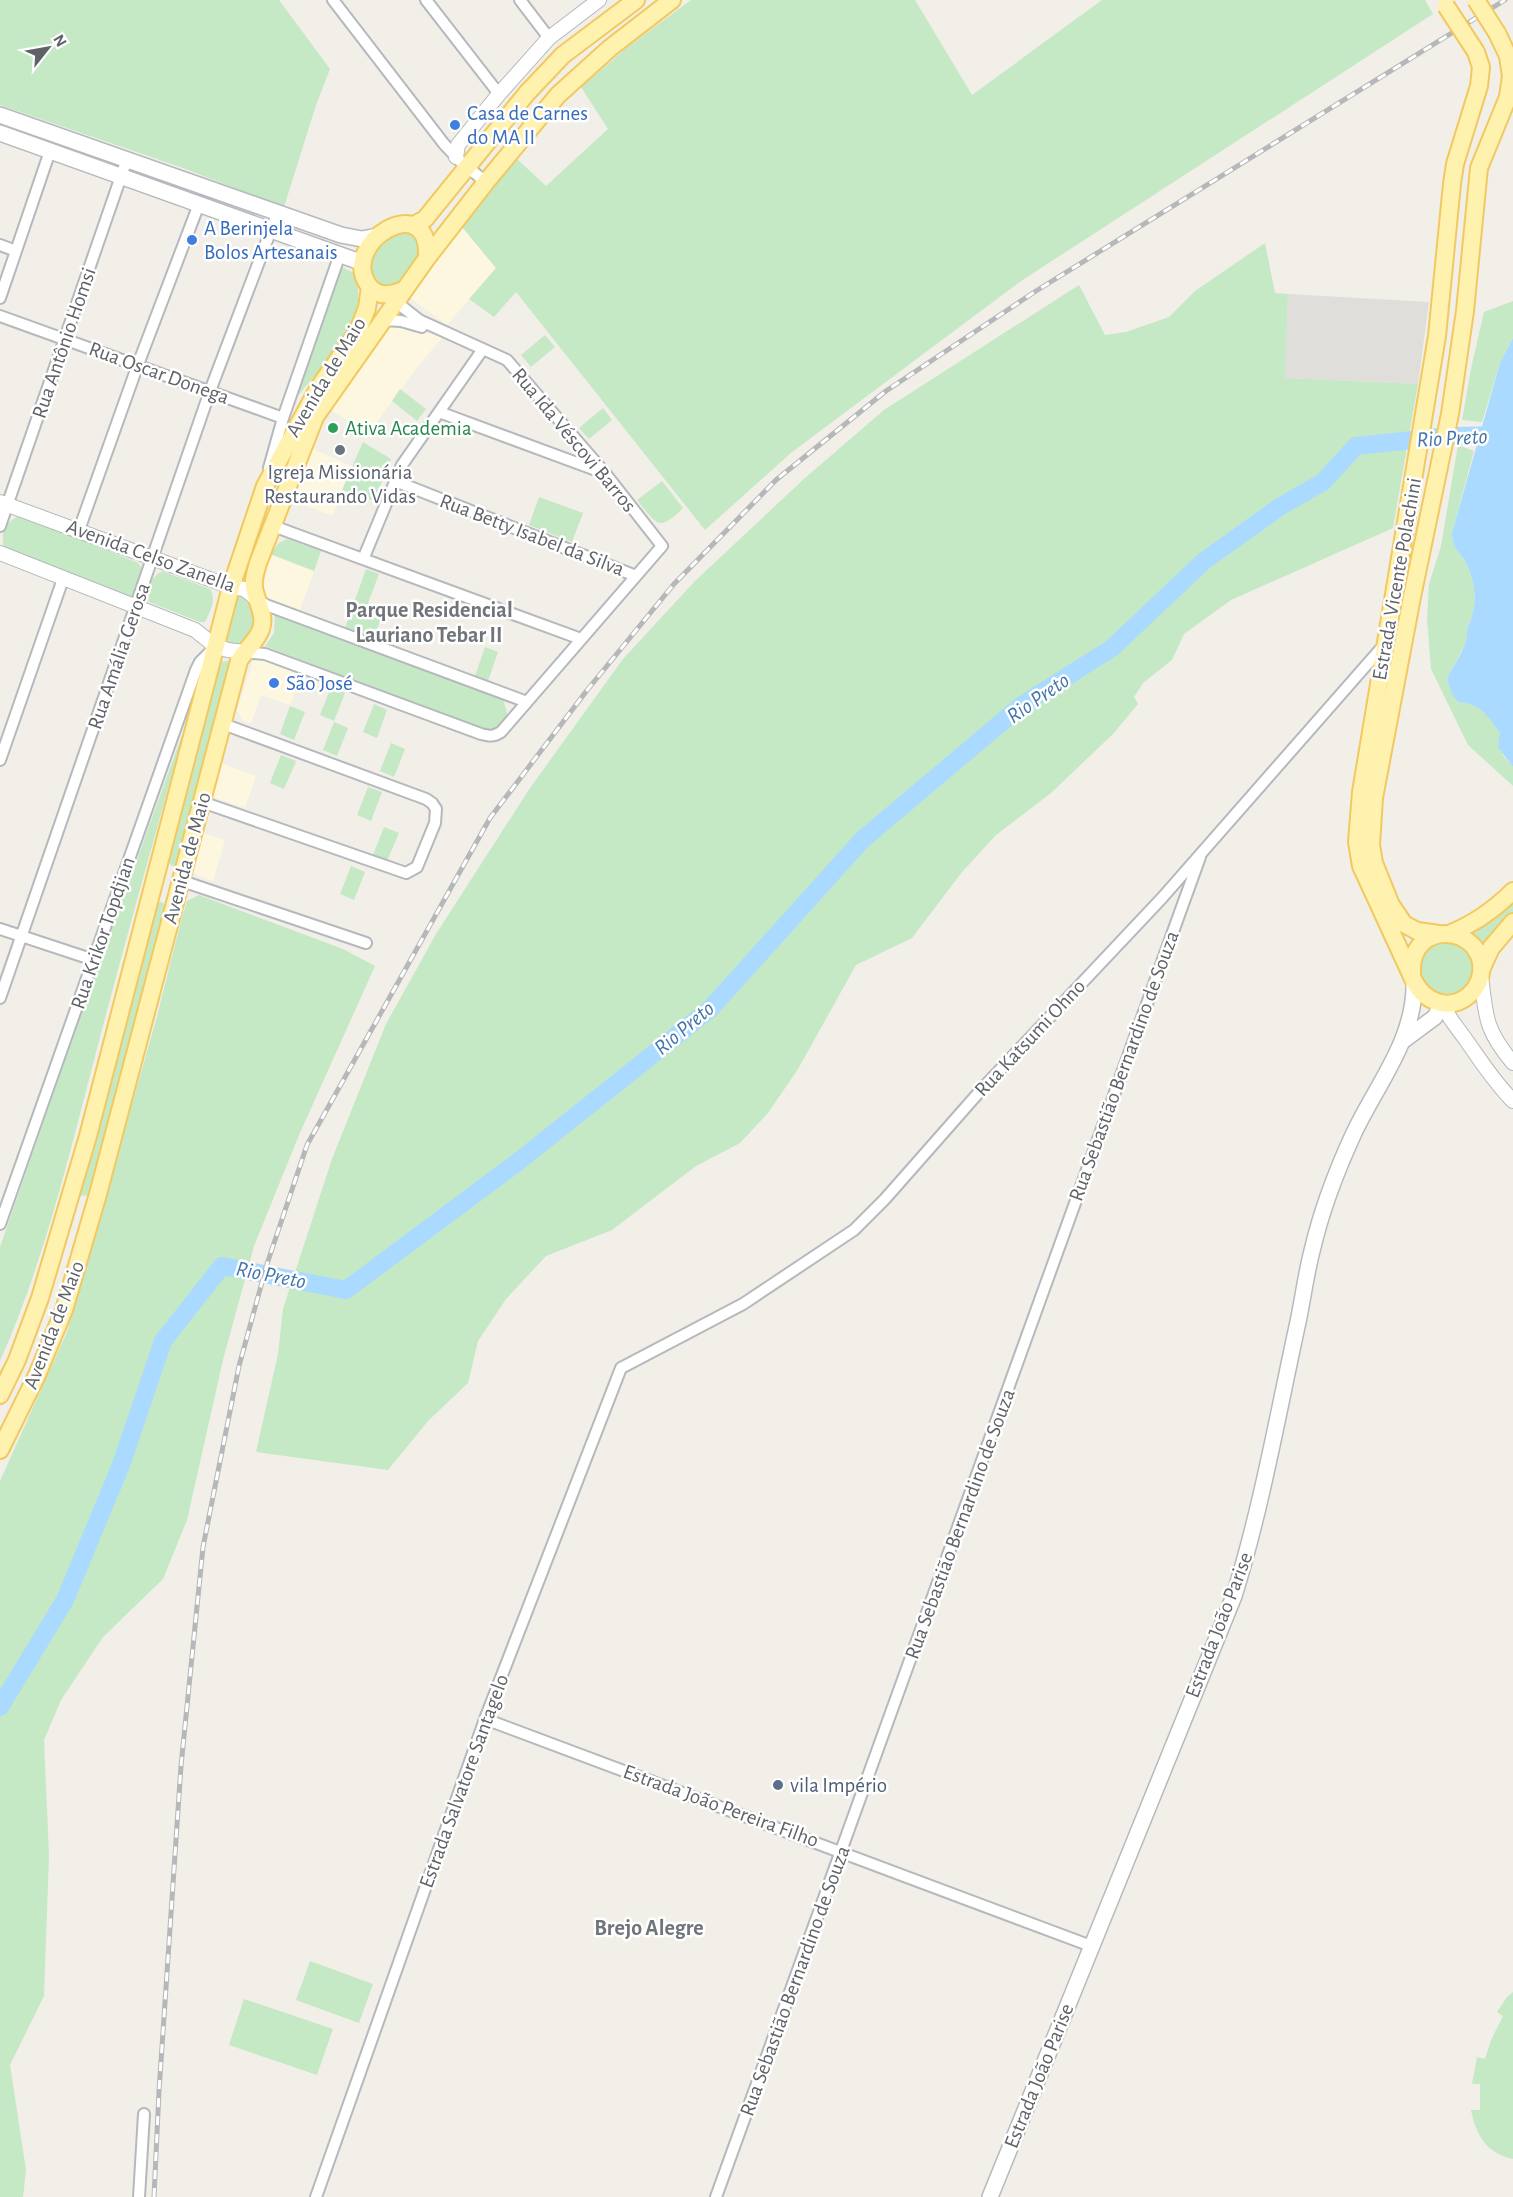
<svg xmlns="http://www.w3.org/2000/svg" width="1513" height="2197" font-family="'Alegreya Sans',sans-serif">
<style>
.commercial{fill:#fef7e0}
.industrial{fill:#e0deda}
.green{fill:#c5e8c5}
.water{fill:#aadaff}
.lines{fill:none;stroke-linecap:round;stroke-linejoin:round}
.stream{stroke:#aadaff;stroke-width:3}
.river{stroke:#aadaff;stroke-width:18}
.minor-casing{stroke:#b5b8bc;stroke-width:14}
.tertiary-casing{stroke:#b5b8bc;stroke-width:16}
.secondary-casing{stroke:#b6babf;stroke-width:18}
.primary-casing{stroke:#f2c960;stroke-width:20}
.minor{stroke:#fff;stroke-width:10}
.tertiary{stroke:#fff;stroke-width:14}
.secondary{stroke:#fff;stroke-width:15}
.primary{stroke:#fff2af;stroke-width:16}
.rail-casing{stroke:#b6b7b8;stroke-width:5}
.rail{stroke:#fff;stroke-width:3;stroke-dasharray:9;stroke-linecap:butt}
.primary-bridge-casing{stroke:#f2c960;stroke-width:20;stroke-linecap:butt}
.primary-bridge{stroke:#fff2af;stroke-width:16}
.shop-dot{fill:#3f7fe0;stroke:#fff;stroke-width:2}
.leisure-dot{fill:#2e9e5b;stroke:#fff;stroke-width:2}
.worship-dot{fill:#6b7280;stroke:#fff;stroke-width:2}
.service-dot{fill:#5c6f8a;stroke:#fff;stroke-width:2}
.labels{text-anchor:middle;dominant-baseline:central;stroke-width:5;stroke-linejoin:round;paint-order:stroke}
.shop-label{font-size:21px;fill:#366cbe;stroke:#fff;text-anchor:start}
.street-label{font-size:21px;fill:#5f6368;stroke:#fff}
.leisure-label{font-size:21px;fill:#27864d;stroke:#fff;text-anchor:start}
.worship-label{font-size:21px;fill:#5b616d;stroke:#fff}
.service-label{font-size:21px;fill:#4e5e75;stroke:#fff;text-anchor:start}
.water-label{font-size:22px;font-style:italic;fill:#4174aa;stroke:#fff}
.neighbourhood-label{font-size:22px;font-weight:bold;fill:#70757a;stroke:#fff}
</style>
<rect width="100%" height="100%" fill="#f1efe8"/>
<!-- commercial -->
<path class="commercial" d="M 462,227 L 496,268 L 447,325 L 409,297 Z
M 400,323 L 442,338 L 422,361 L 368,434 L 331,410 L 336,398 L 383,334 L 390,326 Z
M 309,447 L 351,466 L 333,516 L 288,499 Z
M 270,554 L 314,571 L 300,610 L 268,598 L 265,595 L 261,582 Z
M 262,659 L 302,674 L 290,705 L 261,695 L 251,723 L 242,720 L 237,710 L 253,661 Z
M 218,762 L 256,776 L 245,808 L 216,798 L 213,794 L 210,789 Z
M 200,832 L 225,840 L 213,881 L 197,875 L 193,870 L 191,857 Z"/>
<!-- industrial -->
<path class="industrial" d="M 1288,294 L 1429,302 L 1418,384 L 1285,378 Z"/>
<!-- green -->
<path class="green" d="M 0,0 L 279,0 L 330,69 L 316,105 L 284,207 L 183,168 L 0,105 Z
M 691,0 L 915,0 L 972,95 L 1102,0 L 1425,0 L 1433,14 L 1021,281 L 792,452 L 705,530 L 516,292 L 494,317 L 469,299 L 496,268 L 462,227 L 517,159 L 546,186 L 608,129 L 581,87 L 629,46 Z
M 414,230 L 423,250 L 408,273 L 403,276 L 398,283 L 380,290 L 370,275 L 370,263 L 374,250 L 397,232 Z
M 1265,243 L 1275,293 L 1288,294 L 1285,378 L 1418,384 L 1393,528 L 1231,600 L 1184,634 L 1172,660 L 1143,683 L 1134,697 L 1138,704 L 1113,734 L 1051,793 L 996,835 L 962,872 L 912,938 L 856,965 L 798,1069 L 768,1113 L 740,1143 L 696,1166 L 612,1230 L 546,1256 L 506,1299 L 478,1341 L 468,1383 L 428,1421 L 388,1470 L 256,1452 L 278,1354 L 283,1309 L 332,1159 L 386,1024 L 436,934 L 530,788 L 623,659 L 695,581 L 805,478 L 884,410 L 1079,285 L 1105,335 L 1126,332 L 1169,317 L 1195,291 Z
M 340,266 L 354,273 C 373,319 324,363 298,396 Z
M 1513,301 L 1513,338 L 1500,363 L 1482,422 L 1462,420 L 1472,364 L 1484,312 Z
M 545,335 L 555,347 L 531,367 L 521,355 Z
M 400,389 L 426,409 L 417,421 L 392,401 Z
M 603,408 L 612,420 L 589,439 L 579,428 Z
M 363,442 L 391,459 L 374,501 L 342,490 Z
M 1458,445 L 1474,451 L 1452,533 C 1452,547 1461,553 1467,565 C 1477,587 1477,606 1468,627 C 1466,632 1467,636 1466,641 C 1461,654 1453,666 1447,678 L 1458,702 L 1472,703 L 1488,716 L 1500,733 L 1503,755 L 1513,767 L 1513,786 L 1468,745 L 1431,669 L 1427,619 L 1429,584 L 1441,546 Z
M 662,481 L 683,508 C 658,533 657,524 637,500 Z
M 539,497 L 583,513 L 572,542 L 529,525 Z
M 19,516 L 47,525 L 138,563 L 144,571 L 139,590 L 131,598 L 5,550 C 0,535 3,523 19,516 Z
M 287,539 L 321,551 L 314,571 L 270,554 L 279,543 Z
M 366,569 L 379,574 L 368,603 L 384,609 L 374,638 L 345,628 Z
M 162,571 L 210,589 C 217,600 210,611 205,622 L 200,622 L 149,602 L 145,596 C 149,584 151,578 162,571 Z
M 234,592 L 250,599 L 258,614 L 249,641 L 238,646 L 221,645 Z
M 275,612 L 503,699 L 508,717 L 494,729 L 486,731 L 265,646 L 274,633 Z
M 485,647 L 498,652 L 488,681 L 475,676 Z
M 233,660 L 181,862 L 175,867 L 171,865 L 168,860 L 221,662 Z
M 331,687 L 345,693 L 334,721 L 320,715 Z
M 374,704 L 387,710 L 377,738 L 363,732 Z
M 290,706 L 305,712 L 294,740 L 280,734 Z
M 187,721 C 157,829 126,937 98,1045 C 70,1151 45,1260 0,1361 L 0,1247 L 84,1006 Z
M 334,722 L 348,728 L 337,756 L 323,750 Z
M 391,743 L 405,749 L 394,777 L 380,771 Z
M 281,755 L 296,761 L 284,789 L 270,783 Z
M 368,787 L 382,792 L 371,821 L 357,815 Z
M 384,827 L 399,833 L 387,861 L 373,855 Z
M 351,866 L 365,872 L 354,900 L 340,894 Z
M 199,895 L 343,949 L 375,966 L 299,1135 L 254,1246 L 223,1360 L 187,1520 L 163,1579 L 103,1637 L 61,1700 L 44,1740 L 49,1855 L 44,1996 L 10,2065 L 26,2170 L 23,2197 L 0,2197 L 0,1481 L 67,1332 L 156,1020 L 182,917 L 187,901 Z
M 1513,900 L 1513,912 L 1494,931 L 1483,951 L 1467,933 Z
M 161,902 L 168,906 L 92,1195 L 79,1196 L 156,904 Z
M1420 969a27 27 0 1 1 54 0a27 27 0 1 1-54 0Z
M 310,1961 L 373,1984 L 359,2023 L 296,2000 Z
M 1513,1992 L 1513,2159 C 1486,2153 1476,2135 1471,2110 L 1480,2110 L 1480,2084 L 1472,2084 L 1477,2057 L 1485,2059 L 1491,2040 L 1503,2016 L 1497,2012 L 1507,1997 Z
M 244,1999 L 333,2029 L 317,2075 L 229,2045 Z"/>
<!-- water -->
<path class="water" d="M 1513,338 L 1513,767 L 1498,747 L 1500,733 C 1487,715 1481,704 1458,702 L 1452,694 L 1447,678 C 1453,666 1462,654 1466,641 C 1467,636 1466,632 1468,627 C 1477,606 1477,587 1467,565 C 1461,552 1452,549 1452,533 L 1500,363 Z"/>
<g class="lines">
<!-- stream -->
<path class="stream" d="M 0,1697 L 4,1697"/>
<!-- river -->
<path class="river" d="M 0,1707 L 65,1600 L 121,1465 L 163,1341 L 222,1266 L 346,1290 L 519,1161 L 710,1009 L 862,840 L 1022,705 L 1112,648 L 1204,561 L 1281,506 L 1323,482 L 1356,446 L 1450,436 L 1513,435"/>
<defs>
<path id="minor" d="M 333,0 L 444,144 L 462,163 L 486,182
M 426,0 L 499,94
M 520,0 L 549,38
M 0,245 L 16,251
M 0,298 L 50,151
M 0,316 L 283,418
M 384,320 L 401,321 L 422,327
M 439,412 L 604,473
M 269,468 L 283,418 L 340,254
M 395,481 L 636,576
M 0,526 L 127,159
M 273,526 L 581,639
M 79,530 L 137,367 L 199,204
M 364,557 L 402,465 L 483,349
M 258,600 L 266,605 L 527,702
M 244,652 L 265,654 L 481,734 C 489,736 493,737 501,732 L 662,546 L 605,473 L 507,360 L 419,320 L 395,301
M 0,760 L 63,579
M 202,802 L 406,873 L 417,867 L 435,823 L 436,809 L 432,803 L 426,799 L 223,724
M 182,881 L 366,943
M 0,929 L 94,960
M 0,998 L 210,391 L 277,214
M 0,1224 L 196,670 L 200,662 L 213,649
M 485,1719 L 1091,1946
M 139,2197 L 144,2114
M 316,2197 L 485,1719 L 621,1368 L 743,1304 L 854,1230 L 885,1199 L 981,1090 L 1162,898 L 1384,645
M 716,2197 L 1200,857"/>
<path id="tertiary" d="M 456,157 L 458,145 L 499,94 L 549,38 L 599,0
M 0,502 L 231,587 L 244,589 L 258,600
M 0,553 L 195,630 L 215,646 L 228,650 L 244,652
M 1481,976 C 1486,1017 1485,1030 1513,1063
M 1442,1003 C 1448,1018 1457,1027 1466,1040 C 1481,1061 1494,1082 1513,1101"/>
<path id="secondary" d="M 0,115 L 341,235 L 362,239 L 377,236
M 0,133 L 363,263
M 1404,1040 L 1435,1017 L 1442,1003
M 990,2197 L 1234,1596 C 1262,1506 1278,1413 1298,1322 C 1303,1298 1306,1274 1312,1251 C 1321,1212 1336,1172 1353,1135 C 1376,1085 1416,1039 1414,981"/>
<path id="primary" d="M 414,225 L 425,219 L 527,93 L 563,55 L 636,0
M 427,258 L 486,182 L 558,95 L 610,48 L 672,0
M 1439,934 L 1417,931 L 1404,924 L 1391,905 L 1374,863 L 1371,845 L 1374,798 L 1412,597 L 1450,414 L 1465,311 L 1479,168 L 1508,97 L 1511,76 L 1508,56 L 1497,33
M 1449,934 C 1474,924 1494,910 1513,891
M 1482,968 L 1491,948 L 1513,922
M 1412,974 C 1409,916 1487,926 1481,973 C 1480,982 1475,990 1468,996 C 1448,1012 1424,1001 1414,981 L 1361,866 L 1357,842 L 1361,792 L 1437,336 L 1452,184 L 1455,164 L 1479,86 L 1481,67 L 1476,52
M 0,1395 L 17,1360 L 40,1298 L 88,1136 L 231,587 L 265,486 L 319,387 L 358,331 L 367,308 L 370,287
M 0,1450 L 37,1375 L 64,1310 L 98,1194 L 239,661 C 245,650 257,641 261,629 C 266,614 256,602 254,587 C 253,578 256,571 258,563 L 315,417 L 427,258 C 431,187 337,243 369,286 C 378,298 392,295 404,290"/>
</defs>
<!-- minor casing -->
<use href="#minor" class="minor-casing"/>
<!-- tertiary casing -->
<use href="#tertiary" class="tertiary-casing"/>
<!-- secondary casing -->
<use href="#secondary" class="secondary-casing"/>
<!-- primary casing -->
<use href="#primary" class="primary-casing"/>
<!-- minor -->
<use href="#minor" class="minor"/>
<!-- tertiary -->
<use href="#tertiary" class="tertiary"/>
<!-- secondary -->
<use href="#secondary" class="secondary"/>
<!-- primary -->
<use href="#primary" class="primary"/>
<defs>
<path id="rail" d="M 154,2197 L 159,2091 L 181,1766 L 203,1547 L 239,1366 L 267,1264 L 307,1145 L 490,818 L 588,689 L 674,584 L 776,480 L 886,391 L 1036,291 L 1505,0"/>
</defs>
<!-- rail casing -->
<use href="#rail" class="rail-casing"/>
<!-- rail -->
<use href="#rail" class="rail"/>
<defs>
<path id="primary-bridge" d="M 1476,0 L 1497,33
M 1446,6 L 1476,52"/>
</defs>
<!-- primary-bridge casing -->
<use href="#primary-bridge" class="primary-bridge-casing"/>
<!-- primary-bridge -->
<use href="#primary-bridge" class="primary-bridge"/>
</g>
<!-- markers -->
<g class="shop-dot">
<circle cx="455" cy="125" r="6"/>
<circle cx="192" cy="240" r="6"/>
<circle cx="274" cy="683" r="6"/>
</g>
<circle class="leisure-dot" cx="333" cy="428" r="6"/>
<circle class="worship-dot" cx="340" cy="450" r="6"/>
<circle class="service-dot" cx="778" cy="1785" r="6"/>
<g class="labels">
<!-- shop labels -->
<g class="shop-label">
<text x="467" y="113">Casa de Carnes<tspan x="467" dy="24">do MA II</tspan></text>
<text x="204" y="228">A Berinjela<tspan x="204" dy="24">Bolos Artesanais</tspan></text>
<text x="286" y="683">São José</text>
</g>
<!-- street labels -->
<g class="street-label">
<text transform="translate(64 343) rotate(-71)">Rua Antônio Homsi</text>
<text transform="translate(159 373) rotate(20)">Rua Oscar Donega</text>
<text transform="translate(326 377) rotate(-59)">Avenida de Maio</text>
<text transform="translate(574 440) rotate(50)">Rua Ida Véscovi Barros</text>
<text transform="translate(532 535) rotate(21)">Rua Betty Isabel da Silva</text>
<text transform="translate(151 556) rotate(20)">Avenida Celso Zanella</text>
<text transform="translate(1397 579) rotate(-80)">Estrada Vicente Polachini</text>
<text transform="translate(119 656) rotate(-71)">Rua Amália Gerosa</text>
<text transform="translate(187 858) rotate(-75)">Avenida de Maio</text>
<text transform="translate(103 933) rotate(-71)">Rua Krikor Topdjian</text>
<text transform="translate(1030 1038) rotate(-47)">Rua Katsumi Ohno</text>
<text transform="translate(1124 1066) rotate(-70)">Rua Sebastião Bernardino de Souza</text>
<text transform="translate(54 1325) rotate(-69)">Avenida de Maio</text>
<text transform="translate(960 1524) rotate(-70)">Rua Sebastião Bernardino de Souza</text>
<text transform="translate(1219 1625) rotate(-69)">Estrada João Parise</text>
<text transform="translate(464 1781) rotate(-70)">Estrada Salvatore Santagelo</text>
<text transform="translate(721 1806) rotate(20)">Estrada João Pereira Filho</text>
<text transform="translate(795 1981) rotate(-70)">Rua Sebastião Bernardino de Souza</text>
<text transform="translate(1039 2076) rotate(-68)">Estrada João Parise</text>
</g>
<!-- leisure labels -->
<g class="leisure-label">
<text x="345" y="428">Ativa Academia</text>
</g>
<!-- worship labels -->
<g class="worship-label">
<text x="340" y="472">Igreja Missionária<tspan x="340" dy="24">Restaurando Vidas</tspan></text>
</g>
<!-- service labels -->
<g class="service-label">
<text x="790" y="1785">vila Império</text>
</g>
<!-- water labels -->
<g class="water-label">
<text transform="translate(1452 438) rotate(-3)">Rio Preto</text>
<text transform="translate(1038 698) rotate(-35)">Rio Preto</text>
<text transform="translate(684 1028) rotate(-40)">Rio Preto</text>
<text transform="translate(271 1275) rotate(11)">Rio Preto</text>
</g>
<!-- neighbourhood labels -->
<g class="neighbourhood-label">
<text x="429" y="610">Parque Residencial<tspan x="429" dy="25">Lauriano Tebar II</tspan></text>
<text x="649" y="1928">Brejo Alegre</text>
</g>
</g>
<!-- north arrow -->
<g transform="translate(48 48) rotate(59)" stroke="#ffffff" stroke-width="4.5" paint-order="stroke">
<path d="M0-4.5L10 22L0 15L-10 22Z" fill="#5f6368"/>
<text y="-9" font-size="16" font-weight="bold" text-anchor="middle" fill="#5f6368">N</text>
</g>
</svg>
